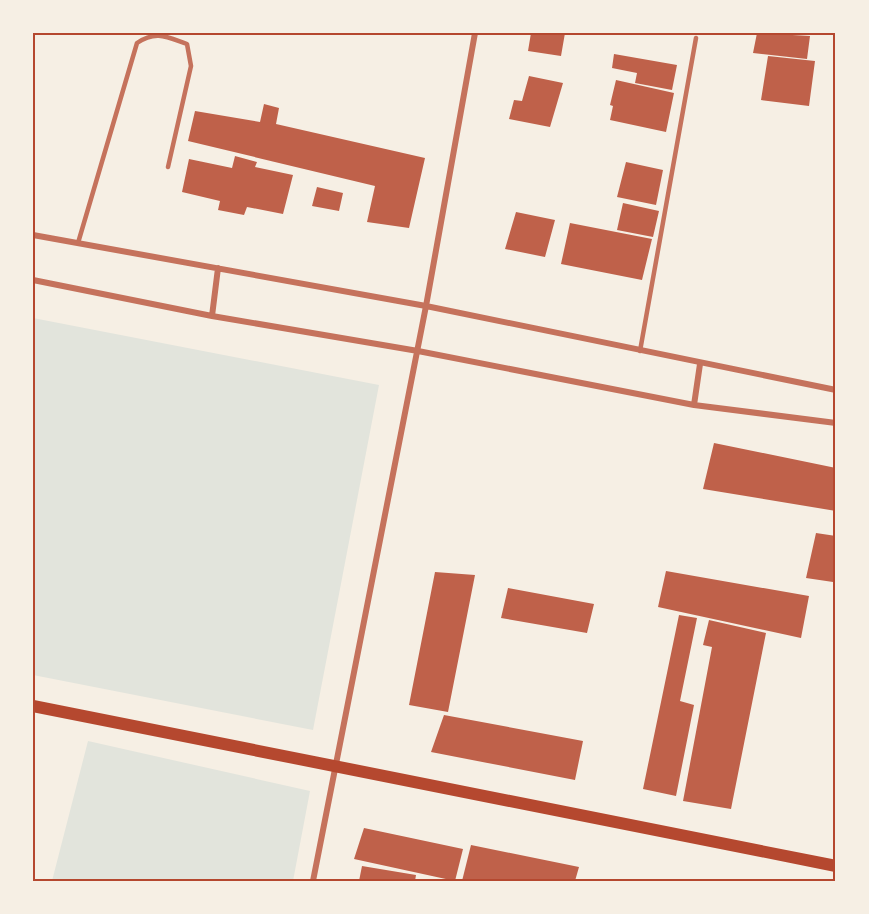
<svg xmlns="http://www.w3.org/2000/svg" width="869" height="914" font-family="'Zilla Slab',serif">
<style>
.green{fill:#e2e4dc}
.building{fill:#bf614a}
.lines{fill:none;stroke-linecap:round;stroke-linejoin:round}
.service{stroke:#c5725c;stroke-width:4.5}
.minor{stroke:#c5725c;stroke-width:6}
.secondary{stroke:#b5482f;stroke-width:12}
.neatline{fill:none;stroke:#b5482f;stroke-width:2}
</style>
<rect width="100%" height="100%" fill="#f6efe4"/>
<!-- green -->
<path class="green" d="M 33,318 L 379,385 L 313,730 L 33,675 Z
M 88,741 L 310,791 L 293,881 L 52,881 Z"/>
<!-- building -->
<path class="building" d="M 531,33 L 565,33 L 561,56 L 528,51 Z
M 757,33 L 810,36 L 807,59 L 753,53 Z
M 614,54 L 677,65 L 672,90 L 635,83 L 637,73 L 612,68 Z
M 768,56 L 815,61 L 809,106 L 761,100 Z
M 529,76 L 563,83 L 550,127 L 509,119 L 514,100 L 522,101 Z
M 616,80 L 674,93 L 666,132 L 610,120 L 613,106 L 610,105 Z
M 264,104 L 279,108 L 276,124 L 425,158 L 409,228 L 367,222 L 375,186 L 188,141 L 195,111 L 260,122 Z
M 235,156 L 257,162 L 255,167 L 293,175 L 283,214 L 247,207 L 244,215 L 218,210 L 220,201 L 182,192 L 189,159 L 232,168 Z
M 626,162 L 663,170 L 656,205 L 617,197 Z
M 317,187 L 343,193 L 339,211 L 312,206 Z
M 623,203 L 659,211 L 653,237 L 617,230 Z
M 516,212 L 555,220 L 545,257 L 505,249 Z
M 570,223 L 652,239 L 642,280 L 561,264 Z
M 714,443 L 836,468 L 836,511 L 703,489 Z
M 816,533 L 836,536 L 836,561 L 833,582 L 806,578 Z
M 666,571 L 809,596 L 801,638 L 658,607 Z
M 435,572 L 475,575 L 448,712 L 409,705 Z
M 508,588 L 594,604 L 587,633 L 501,618 Z
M 679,615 L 697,618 L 680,701 L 694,705 L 676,796 L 643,789 Z
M 709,620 L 766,633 L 731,809 L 683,801 L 712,647 L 703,645 Z
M 444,715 L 583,741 L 575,780 L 431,752 Z
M 364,828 L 463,849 L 455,881 L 354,859 Z
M 471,845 L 579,867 L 575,881 L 462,881 Z
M 362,866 L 416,875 L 415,881 L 359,881 Z"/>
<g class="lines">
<!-- service -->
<path class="service" d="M 78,243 L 137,43 C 156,30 167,37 187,44 L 191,66 L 168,167
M 640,351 L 696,38"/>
<!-- minor -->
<path class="minor" d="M 33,235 L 426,306 L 836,390
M 33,280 L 212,316 L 418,351 L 694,405 L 836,423
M 212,316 L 218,268
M 694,405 L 700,364
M 313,881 L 426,306 L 475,33"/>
<!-- secondary -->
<path class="secondary" d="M 33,706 L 836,866"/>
</g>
<!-- border -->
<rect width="869" height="914" fill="none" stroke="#f6efe4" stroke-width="69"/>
<rect x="34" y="34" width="800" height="846" class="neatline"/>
</svg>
